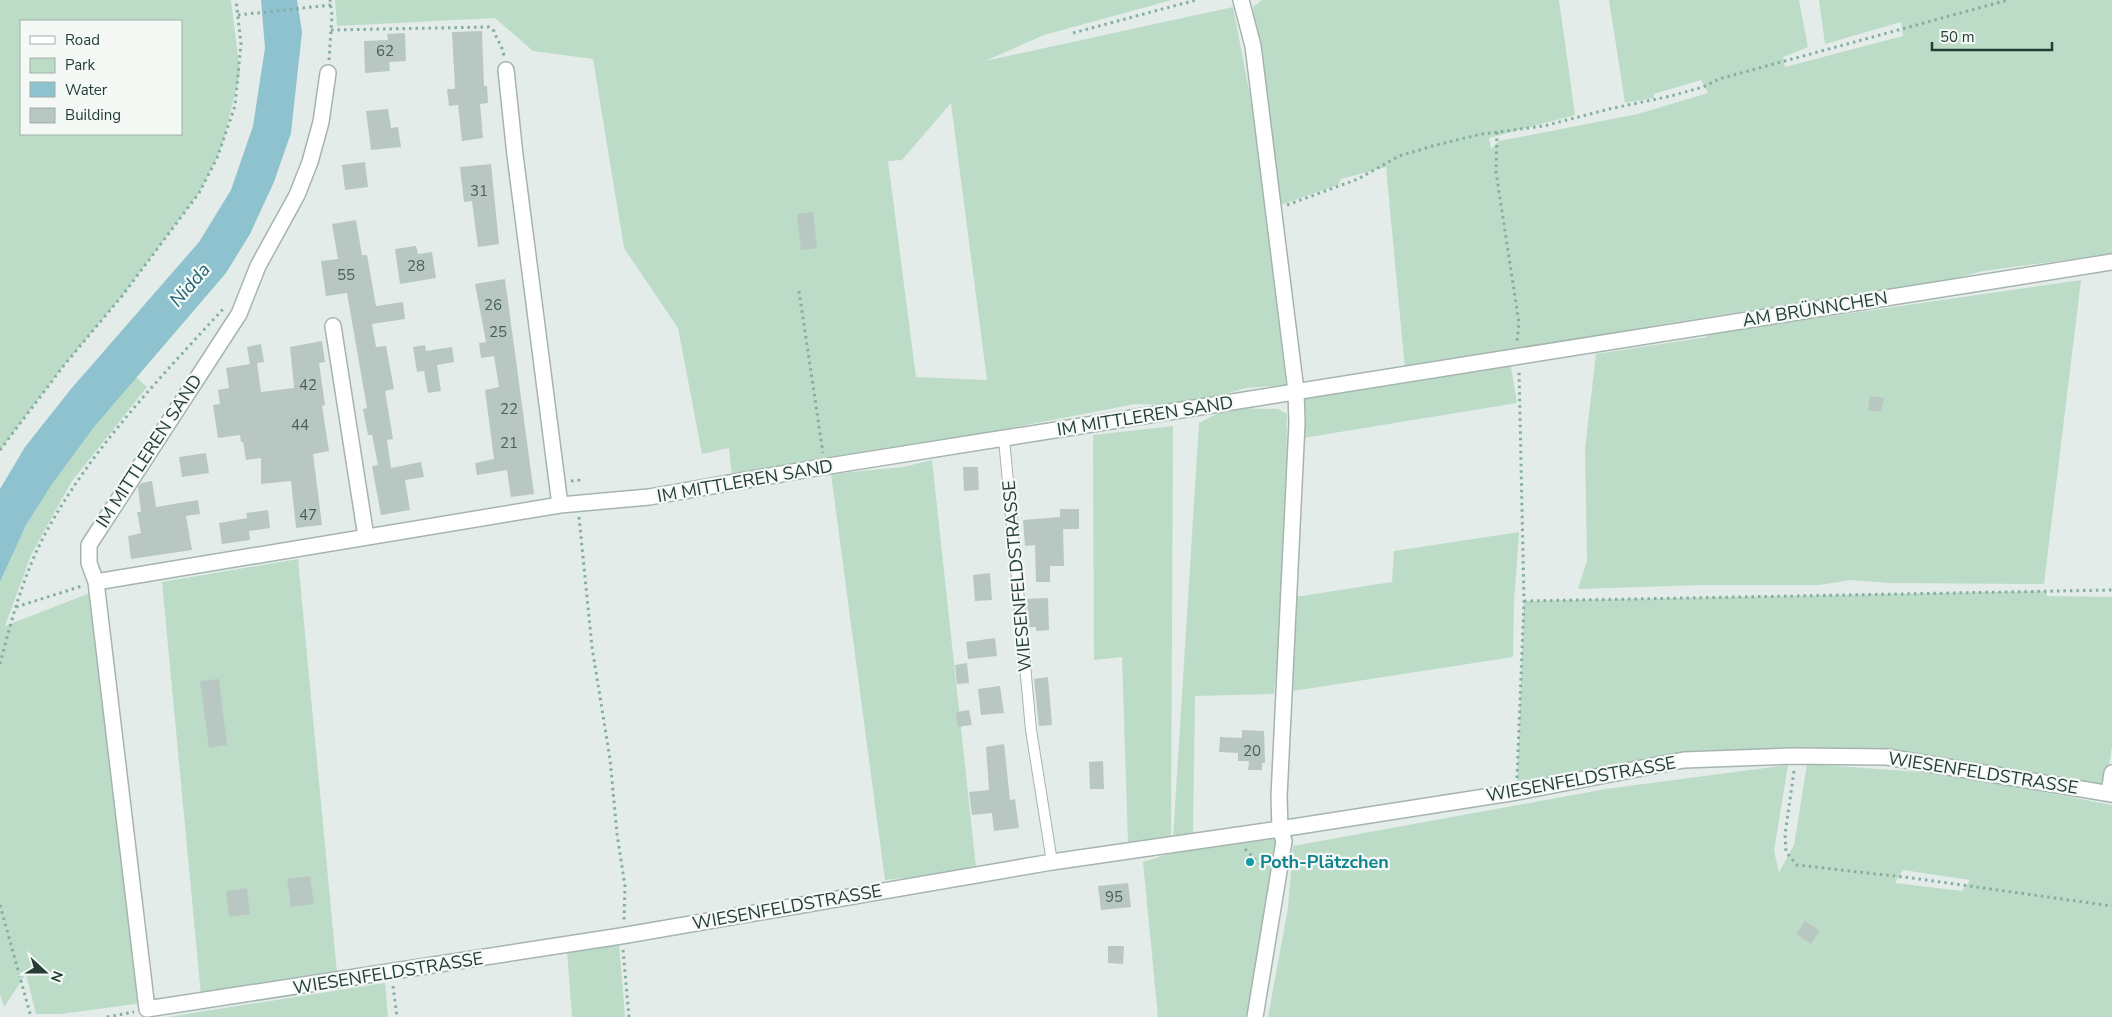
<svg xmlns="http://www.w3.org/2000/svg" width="2112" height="1017" font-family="'Nunito Sans',sans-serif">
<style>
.green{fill:#bddcc7;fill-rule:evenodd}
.water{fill:#8ec2cf}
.building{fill:#b9c7c2}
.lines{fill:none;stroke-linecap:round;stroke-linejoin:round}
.lane-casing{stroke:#a6b4b0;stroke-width:12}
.street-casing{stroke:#a6b4b0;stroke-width:18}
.path{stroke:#85aea3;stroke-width:3;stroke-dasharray:2.5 4;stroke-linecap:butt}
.lane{stroke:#fff;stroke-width:10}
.street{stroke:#fff;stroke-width:15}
.culture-dot{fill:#0f9aa8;stroke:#f4f9f6;stroke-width:2}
.labels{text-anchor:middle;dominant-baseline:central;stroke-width:4.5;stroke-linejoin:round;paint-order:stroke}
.number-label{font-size:15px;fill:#49605a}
.street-label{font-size:18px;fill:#243d37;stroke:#f4f9f6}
.culture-label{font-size:18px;font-weight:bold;fill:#0d838f;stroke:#f4f9f6;text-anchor:start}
.water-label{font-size:19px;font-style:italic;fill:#206476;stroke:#f4f9f6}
</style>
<rect width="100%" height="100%" fill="#e3ece9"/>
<!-- green -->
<path class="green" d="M 0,0 L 231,0 L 240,73 L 224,139 L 217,158 L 199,193 L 122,296 L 65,364 L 0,450 ZM 21,21 L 181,21 L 181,134 L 21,134 Z
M 335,0 L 1172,0 L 1044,35 L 985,61 L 1233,7 L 1261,153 L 1286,385 L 1246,388 L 1185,405 L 1135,404 L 924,445 L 732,476 L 729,448 L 702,454 L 678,328 L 624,248 L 593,59 L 533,51 L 495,18 L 337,26 ZM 951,103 L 987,380 L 916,377 L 888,161 L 902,160 Z
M 1262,0 L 1559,0 L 1575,115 L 1489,138 L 1491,149 L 1499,141 L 1638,114 L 1708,93 L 1701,80 L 1654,94 L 1654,98 L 1625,103 L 1609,0 L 1799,0 L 1808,47 L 1783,57 L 1785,67 L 1903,36 L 1901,22 L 1825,44 L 1819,0 L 2112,0 L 2112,254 L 1983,271 L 1946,281 L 1668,323 L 1405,369 L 1386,167 L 1341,179 L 1338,185 L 1280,205 L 1253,7 Z
M 2081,280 L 2044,584 L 1888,583 L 1851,580 L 1819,585 L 1703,585 L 1578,589 L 1587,560 L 1585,449 L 1596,354 L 1707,337 L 1708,334 Z
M 1510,361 L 1517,403 L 1303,438 L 1303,396 Z
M 136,377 L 147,387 L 72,481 L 31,555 L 5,626 L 90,593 L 142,1003 L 61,1014 L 36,1014 L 26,974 L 4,1007 L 0,994 L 0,582 C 9,563 16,544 26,526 C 54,471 97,423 136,377 Z
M 1228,408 L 1278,409 L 1287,414 L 1285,576 L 1274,694 L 1195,696 L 1193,834 L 1174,839 L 1128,843 L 1122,657 L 1094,660 L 1093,435 L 1173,426 L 1171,837 L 1173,839 L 1199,423 Z
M 932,460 L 976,867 L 944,874 L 885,880 L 831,474 L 903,467 Z
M 1519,532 L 1514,602 L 1513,657 L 1293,691 L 1295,597 L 1392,582 L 1394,551 Z
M 298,559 L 337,973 L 201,995 L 162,582 Z
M 2047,591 L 2047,596 L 2112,597 L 2112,746 L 2106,786 L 2020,771 L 2018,779 L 1887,757 L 1684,760 L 1517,792 L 1524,601 Z
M 1807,764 L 1950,774 L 2112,805 L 2112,1017 L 1268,1017 L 1288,908 L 1293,846 L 1606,789 L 1788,765 L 1774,851 L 1779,872 L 1794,845 ZM 1903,870 L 1970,880 L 1962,891 L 1895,883 Z
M 1274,833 L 1280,840 L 1252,1017 L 1158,1017 L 1143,862 L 1203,843 Z
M 619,942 L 625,1017 L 572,1017 L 567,951 Z
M 385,983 L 388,1017 L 167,1017 Z"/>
<!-- water -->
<path class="water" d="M 261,0 L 297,0 L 302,32 L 291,133 L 274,182 L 250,234 L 226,273 L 94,427 L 52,484 L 26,525 L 0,582 L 0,489 L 25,447 L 71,389 L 199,242 L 231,190 L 253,126 L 265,48 Z"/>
<!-- building -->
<path class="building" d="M 482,31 L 484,86 L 487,86 L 488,103 L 480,104 L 483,138 L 462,141 L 458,105 L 449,106 L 447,89 L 455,89 L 452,32 Z
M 405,33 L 406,61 L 389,62 L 390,71 L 365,73 L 364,41 L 388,40 L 387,34 Z
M 388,109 L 391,128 L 398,127 L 401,147 L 371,150 L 366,111 Z
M 365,162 L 368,187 L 345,190 L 342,165 Z
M 491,164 L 499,244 L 478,247 L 472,201 L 464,202 L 460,167 Z
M 813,212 L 817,248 L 801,250 L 797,214 Z
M 356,220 L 362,255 L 367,255 L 376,306 L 403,302 L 405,319 L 372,324 L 376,347 L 386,346 L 394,389 L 385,391 L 393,439 L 387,440 L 391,468 L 421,462 L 424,477 L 405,480 L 410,510 L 381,515 L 372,466 L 378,465 L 372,435 L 368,435 L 363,409 L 367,408 L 347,293 L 326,296 L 321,261 L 338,259 L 332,224 Z
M 416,246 L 418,254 L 432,252 L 436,278 L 400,284 L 395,249 Z
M 505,279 L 534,494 L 511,497 L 507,470 L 477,475 L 475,463 L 494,459 L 485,390 L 499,387 L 494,356 L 481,358 L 479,343 L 486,342 L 475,284 Z
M 322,341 L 325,362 L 319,363 L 325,405 L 322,406 L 329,451 L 313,454 L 322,525 L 296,528 L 291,481 L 261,484 L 261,458 L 246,460 L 243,442 L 241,442 L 240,435 L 218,438 L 213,405 L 220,404 L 218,390 L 229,388 L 226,368 L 250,364 L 247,347 L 261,344 L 264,362 L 257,363 L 261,392 L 294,388 L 290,347 Z
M 425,345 L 426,351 L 452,347 L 454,362 L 437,365 L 441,391 L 428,393 L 424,371 L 417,372 L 413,347 Z
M 1870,396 L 1884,398 L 1881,412 L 1868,410 Z
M 206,453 L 209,473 L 182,477 L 179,457 Z
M 963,467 L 978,467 L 979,490 L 964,491 Z
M 152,481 L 156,507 L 198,500 L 200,514 L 186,516 L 192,550 L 131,559 L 128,536 L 141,533 L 137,512 L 141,512 L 138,487 L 141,483 Z
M 1060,509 L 1079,509 L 1079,529 L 1063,529 L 1064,566 L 1050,566 L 1050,582 L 1036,582 L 1035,545 L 1025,546 L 1023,520 L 1060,517 Z
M 268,510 L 270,528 L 249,531 L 250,540 L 222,544 L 219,523 L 247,518 L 246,513 Z
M 990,573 L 992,600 L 975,601 L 973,575 Z
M 1048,598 L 1049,630 L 1036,631 L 1036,627 L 1028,627 L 1027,599 Z
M 995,638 L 997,656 L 968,659 L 966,642 Z
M 967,663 L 969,683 L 957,684 L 955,665 Z
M 1048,677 L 1052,725 L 1039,726 L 1034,679 Z
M 219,679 L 227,745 L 209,748 L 200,681 Z
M 1000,686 L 1004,713 L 981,715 L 978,689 Z
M 969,710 L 972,725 L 958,727 L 956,712 Z
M 1242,730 L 1264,731 L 1265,763 L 1262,763 L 1262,770 L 1248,770 L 1249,761 L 1238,761 L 1238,753 L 1219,752 L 1220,737 L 1242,738 Z
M 1004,744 L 1010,800 L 1015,799 L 1019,828 L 994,831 L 992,813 L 972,815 L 969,792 L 989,790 L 986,747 Z
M 1103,761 L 1104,789 L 1090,789 L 1089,762 Z
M 310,876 L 314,904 L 291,907 L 287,879 Z
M 1128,883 L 1131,907 L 1101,910 L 1098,886 Z
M 247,888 L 250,914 L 229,917 L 226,891 Z
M 1805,921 L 1820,931 L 1811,944 L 1796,934 Z
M 1108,946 L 1124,946 L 1123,964 L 1108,963 Z"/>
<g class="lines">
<defs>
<path id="lane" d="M 1004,439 L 1031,730 L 1052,862"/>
<path id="street" d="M 1241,0 L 1253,46 L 1296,391 L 1297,423 L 1279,797 L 1280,829 L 1284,841 L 1255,1017
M 506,70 L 515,155 L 560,505
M 328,73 L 321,122 L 310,162 L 297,195 L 258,266 L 239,314 L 89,545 L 89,563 L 96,582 L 147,1009 L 621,936 L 1052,862 L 1280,829 L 1517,792 L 1684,760 L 1792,756 L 1887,757 L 2112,794
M 333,326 L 366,537
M 96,582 L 560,505 L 649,497 L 810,469 L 2112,262
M 2109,793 L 2112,773"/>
</defs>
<!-- lane casing -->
<use href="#lane" class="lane-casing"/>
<!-- street casing -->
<use href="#street" class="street-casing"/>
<!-- path -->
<path class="path" d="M 238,15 L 331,5
M 331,30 L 489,27 L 494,31 C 497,41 503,46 504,57
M 1073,33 L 1196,0
M 329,60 L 332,15 L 330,0
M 1497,132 L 1496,172 L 1519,323 L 1517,341
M 1287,205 L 1358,179 L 1399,156 L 1436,145 L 1482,134 L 1544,126 L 1609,109 L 1671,96 L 1703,87 L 1719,79 L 2008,0
M 799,291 L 823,453
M 0,450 L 65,364 L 122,296 L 199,193 L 217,158 L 235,106 L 241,44 L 236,0
M 571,481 L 579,480 L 579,477
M 579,517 L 592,647 L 610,759 L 617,834 L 625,886 L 624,922
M 1524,601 L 2112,590
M 16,607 L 82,586
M 0,664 C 11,621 23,577 43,538 C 88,452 159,379 224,308
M 1794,771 L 1785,835 L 1786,852 L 1797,865 L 1912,878 L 2112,906
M 1517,778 L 1524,601 L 1519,370
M 1245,849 L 1265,869
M 0,905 L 31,1017
M 623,950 L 629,1017
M 393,986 L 397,1017
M 107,1017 L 134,1012"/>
<!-- lane -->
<use href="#lane" class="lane"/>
<!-- street -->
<use href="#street" class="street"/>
</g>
<!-- markers -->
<circle class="culture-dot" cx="1250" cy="862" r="5"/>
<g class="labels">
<!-- number labels -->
<g class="number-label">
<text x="385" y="51">62</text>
<text x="479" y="191">31</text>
<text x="416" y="266">28</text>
<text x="346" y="275">55</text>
<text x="493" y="305">26</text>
<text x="498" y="332">25</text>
<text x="308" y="385">42</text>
<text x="509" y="409">22</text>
<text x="300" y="425">44</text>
<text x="509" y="443">21</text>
<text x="308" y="515">47</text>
<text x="1252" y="751">20</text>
<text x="1114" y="897">95</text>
</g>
<!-- street labels -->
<g class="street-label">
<text transform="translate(1815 309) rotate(-9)">AM BRÜNNCHEN</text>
<text transform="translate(1145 416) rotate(-9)">IM MITTLEREN SAND</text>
<text transform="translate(149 451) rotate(-57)">IM MITTLEREN SAND</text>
<text transform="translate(745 481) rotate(-10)">IM MITTLEREN SAND</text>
<text transform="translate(1017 576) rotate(-95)">WIESENFELDSTRASSE</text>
<text transform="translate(1983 773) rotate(9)">WIESENFELDSTRASSE</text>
<text transform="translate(1581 779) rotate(-10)">WIESENFELDSTRASSE</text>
<text transform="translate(787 907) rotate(-10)">WIESENFELDSTRASSE</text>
<text transform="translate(388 973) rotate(-9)">WIESENFELDSTRASSE</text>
</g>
<!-- culture labels -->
<g class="culture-label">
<text x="1260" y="862">Poth-Plätzchen</text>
</g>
<!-- water labels -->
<g class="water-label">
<text transform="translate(190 285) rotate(-49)">Nidda</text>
</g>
</g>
<!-- legend -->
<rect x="20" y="20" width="162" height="115" fill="#f4f9f6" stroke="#a1aeaa"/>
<rect x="30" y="36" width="25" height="8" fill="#ffffff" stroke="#a1aeaa"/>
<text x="65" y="45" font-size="15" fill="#243d37">Road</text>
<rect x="30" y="58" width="25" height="15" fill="#bddcc7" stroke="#a1aeaa"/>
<text x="65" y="70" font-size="15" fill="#243d37">Park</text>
<rect x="30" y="82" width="25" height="15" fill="#8ec2cf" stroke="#a1aeaa"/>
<text x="65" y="95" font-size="15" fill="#243d37">Water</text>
<rect x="30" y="108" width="25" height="15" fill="#b9c7c2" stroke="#a1aeaa"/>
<text x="65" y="120" font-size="15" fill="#243d37">Building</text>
<!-- north arrow -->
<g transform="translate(45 972) rotate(111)" stroke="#f4f9f6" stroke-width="4" paint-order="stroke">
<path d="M0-4L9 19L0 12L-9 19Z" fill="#243d37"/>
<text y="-8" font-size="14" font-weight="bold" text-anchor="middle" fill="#243d37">N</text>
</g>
<!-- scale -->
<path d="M1932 42v8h120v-8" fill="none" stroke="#243d37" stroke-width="2.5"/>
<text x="1940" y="42" font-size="15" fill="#243d37" stroke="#f4f9f6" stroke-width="4" paint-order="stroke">50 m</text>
</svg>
